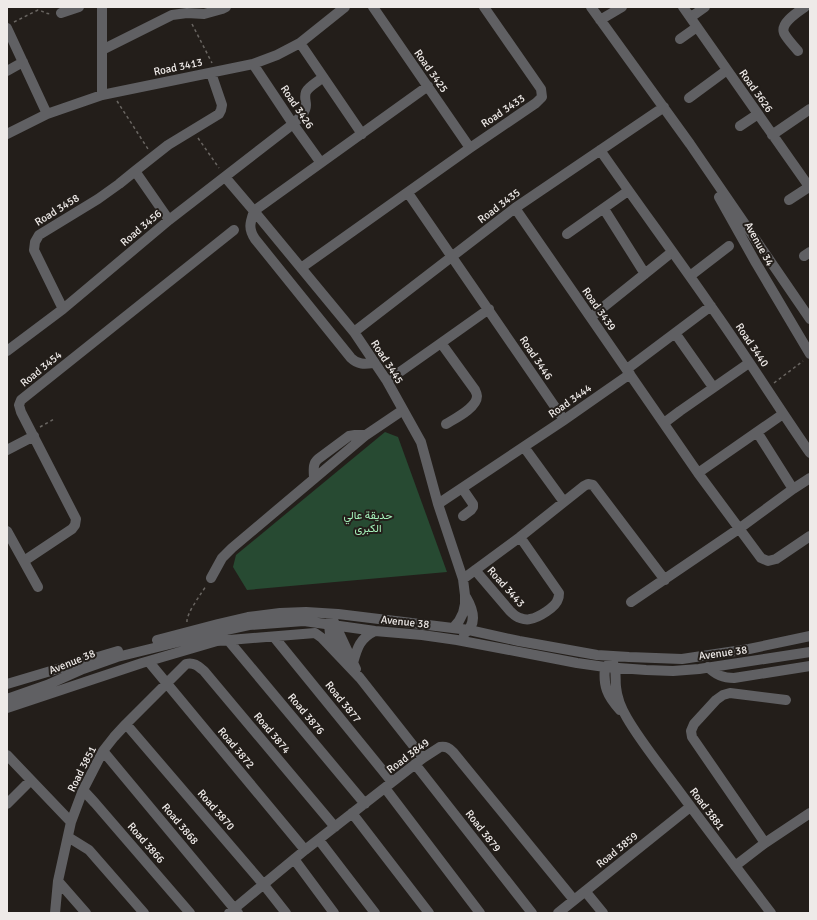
<svg xmlns="http://www.w3.org/2000/svg" width="817" height="920" font-family="Signika,Vazirmatn,sans-serif">
<style>
.green{fill:#274a32}
.lines{fill:none;stroke-linecap:round;stroke-linejoin:round}
.path{stroke:#696561;stroke-width:1.5;stroke-dasharray:3 3;stroke-linecap:butt}
.minor{stroke:#606063;stroke-width:10}
.labels{text-anchor:middle;dominant-baseline:central;stroke-width:4;stroke-linejoin:round;paint-order:stroke}
.street-label{font-size:11px;fill:#eeeae8;stroke:#231e1a}
.park-label{font-size:11px;fill:#a7f3bc;stroke:#231e1a}
</style>
<rect width="100%" height="100%" fill="#231e1a"/>
<!-- green -->
<path class="green" d="M 385,432 L 398,437 L 447,572 L 247,590 L 233,567 L 236,555 Z"/>
<g class="lines">
<!-- path -->
<path class="path" d="M 14,22 L 38,10 C 44,11 44,14 52,14
M 192,24 L 212,63
M 117,101 L 148,149
M 198,138 L 219,168
M 774,383 L 803,361
M 40,427 L 54,419
M 187,622 C 186,614 201,594 206,586"/>
<!-- minor -->
<path class="minor" d="M 373,7 L 470,148
M 591,7 L 690,144 L 810,319
M 683,7 L 810,188
M 61,13 L 79,7
M 691,17 L 705,7
M 600,20 L 622,7
M 7,28 L 47,114
M 680,39 L 697,27
M 300,43 L 362,134
M 102,50 L 172,15 L 187,13 L 204,14 L 222,9 L 226,7
M 798,51 C 793,45 787,39 784,33 C 780,23 798,12 805,7
M 253,64 L 293,124 L 321,163
M 7,71 L 23,62
M 102,95 L 102,7
M 689,98 L 727,70
M 740,126 L 758,114
M 7,134 L 47,114 L 102,95 L 253,64 L 277,55 L 300,43 L 345,7
M 772,135 L 810,109
M 600,150 C 636,202 674,253 710,305 C 745,354 776,404 810,453
M 135,171 L 169,220
M 225,177 L 254,211 L 354,332 L 387,381 L 421,442 L 438,504 L 463,579 L 465,595 L 465,604 L 463,613 L 459,621 L 453,628
M 408,193 L 564,420
M 719,197 L 756,263 L 810,354
M 789,200 L 809,187
M 515,208 L 698,473 L 761,558 L 768,561 L 776,559 L 810,536
M 604,209 L 645,274
M 567,234 L 628,191
M 804,256 L 810,252
M 301,268 L 470,148 L 536,103 L 542,97 L 541,89 L 484,7
M 690,276 L 729,246
M 63,309 L 34,250 L 35,242 L 39,235 L 98,199 L 119,184 L 135,171 L 168,145 L 219,114 L 221,110 L 222,105 L 211,73
M 591,317 L 672,252
M 354,332 L 515,208 L 664,107
M 675,333 L 713,387
M 441,343 L 475,390 C 476,392 477,394 477,396 C 477,408 454,419 446,424
M 7,351 L 63,309 L 169,220 L 293,124 C 298,119 306,113 306,105 C 306,101 304,97 306,92 C 309,86 318,82 323,77
M 374,363 C 365,364 358,365 351,358 L 255,239 C 248,228 250,223 254,211 L 428,86
M 627,369 L 711,306
M 387,381 L 441,343 L 489,309
M 664,423 L 680,411 L 749,363
M 757,432 L 793,489
M 524,447 L 564,502
M 7,450 L 34,436
M 698,473 L 783,414
M 314,479 C 314,471 312,464 318,459 L 349,436 L 355,435 L 366,435
M 462,488 L 473,504 L 473,507 L 471,510 L 463,516
M 438,504 L 564,420 L 630,374
M 7,531 L 38,587
M 24,561 L 72,529 L 75,525 L 76,519 L 21,412 L 19,405 L 21,400 L 234,230
M 475,570 L 510,611 C 513,614 516,617 520,618 C 523,619 527,620 530,619 C 538,618 556,607 558,599 C 559,597 559,595 559,593 L 520,537
M 211,578 L 222,558 L 232,548 L 366,435 L 403,410
M 463,579 L 520,537 L 584,486 L 588,484 L 593,485 L 665,580
M 631,602 L 740,528 L 793,489 L 810,478
M 331,619 L 329,625 L 330,634 L 341,658 L 360,678 L 423,758
M 334,622 L 356,669
M 464,634 C 478,624 473,609 466,597
M 274,637 L 392,782
M 157,640 L 218,624 L 248,617 L 280,613 L 306,612 L 338,614 L 469,630 L 519,641 L 597,655 L 629,657 L 682,659 L 749,649 L 810,636
M 228,640 L 365,804
M 149,662 L 305,850
M 353,663 C 357,648 360,638 375,631
M 613,663 C 617,670 615,679 616,687 C 617,698 621,708 627,718 C 641,742 659,764 676,787 C 707,829 739,871 771,913
M 609,664 L 605,667 C 603,686 607,696 620,710
M 708,667 C 716,675 723,678 734,678 L 810,666
M 7,684 L 118,651
M 7,699 L 47,685 L 83,669 L 117,657 L 227,630 L 249,625 L 304,621 L 375,631 L 422,635 L 457,640 L 577,663 L 605,667 L 646,670 L 673,671 L 699,669 L 810,652
M 7,708 L 142,663 L 217,641 L 315,633 L 322,638 L 341,658
M 126,724 L 264,885 L 286,913
M 103,751 L 238,913
M 7,755 L 71,822
M 415,764 L 532,913
M 385,788 L 480,913
M 83,790 L 95,803 L 190,913
M 7,804 L 31,780
M 352,813 L 429,913
M 68,837 L 89,850 L 144,913
M 319,840 L 375,913
M 765,843 L 692,737 L 691,731 L 694,724 L 716,700 L 723,695 L 730,693 L 786,700
M 294,859 L 334,913
M 735,866 L 765,843 L 810,813
M 58,881 L 86,913
M 585,891 L 603,913
M 55,913 L 58,881 L 71,822 L 83,790 L 103,751 L 114,737 L 126,724 L 186,664 C 194,662 198,666 204,671 L 335,827
M 229,913 L 305,850 L 423,758 L 440,747 C 446,746 449,748 453,752 L 574,900
M 558,913 L 690,807"/>
</g>
<g class="labels">
<!-- street labels -->
<g class="street-label">
<text transform="translate(178 67) rotate(-12)">Road 3413</text>
<text transform="translate(431 71) rotate(55)">Road 3425</text>
<text transform="translate(756 91) rotate(55)">Road 3626</text>
<text transform="translate(297 107) rotate(56)">Road 3426</text>
<text transform="translate(503 111) rotate(-34)">Road 3433</text>
<text transform="translate(499 206) rotate(-37)">Road 3435</text>
<text transform="translate(57 210) rotate(-32)">Road 3458</text>
<text transform="translate(141 228) rotate(-40)">Road 3456</text>
<text transform="translate(759 244) rotate(61)">Avenue 34</text>
<text transform="translate(599 309) rotate(55)">Road 3439</text>
<text transform="translate(752 345) rotate(56)">Road 3440</text>
<text transform="translate(536 358) rotate(56)">Road 3446</text>
<text transform="translate(387 362) rotate(57)">Road 3445</text>
<text transform="translate(41 369) rotate(-39)">Road 3454</text>
<text transform="translate(570 401) rotate(-35)">Road 3444</text>
<text transform="translate(506 587) rotate(48)">Road 3443</text>
<text transform="translate(405 622) rotate(6)">Avenue 38</text>
<text transform="translate(723 653) rotate(-8)">Avenue 38</text>
<text transform="translate(72 662) rotate(-22)">Avenue 38</text>
<text transform="translate(343 702) rotate(51)">Road 3877</text>
<text transform="translate(306 714) rotate(50)">Road 3876</text>
<text transform="translate(272 733) rotate(50)">Road 3874</text>
<text transform="translate(236 748) rotate(50)">Road 3872</text>
<text transform="translate(408 756) rotate(-37)">Road 3849</text>
<text transform="translate(82 769) rotate(-63)">Road 3851</text>
<text transform="translate(707 809) rotate(53)">Road 3881</text>
<text transform="translate(216 810) rotate(49)">Road 3870</text>
<text transform="translate(180 824) rotate(50)">Road 3868</text>
<text transform="translate(483 831) rotate(52)">Road 3879</text>
<text transform="translate(146 843) rotate(49)">Road 3866</text>
<text transform="translate(617 850) rotate(-39)">Road 3859</text>
</g>
<!-- park labels -->
<g class="park-label">
<text x="368" y="515">حديقة عالي<tspan x="368" dy="13">الكبرى</tspan></text>
</g>
</g>
<!-- border -->
<rect width="817" height="920" fill="none" stroke="#eeeae8" stroke-width="16"/>
</svg>
